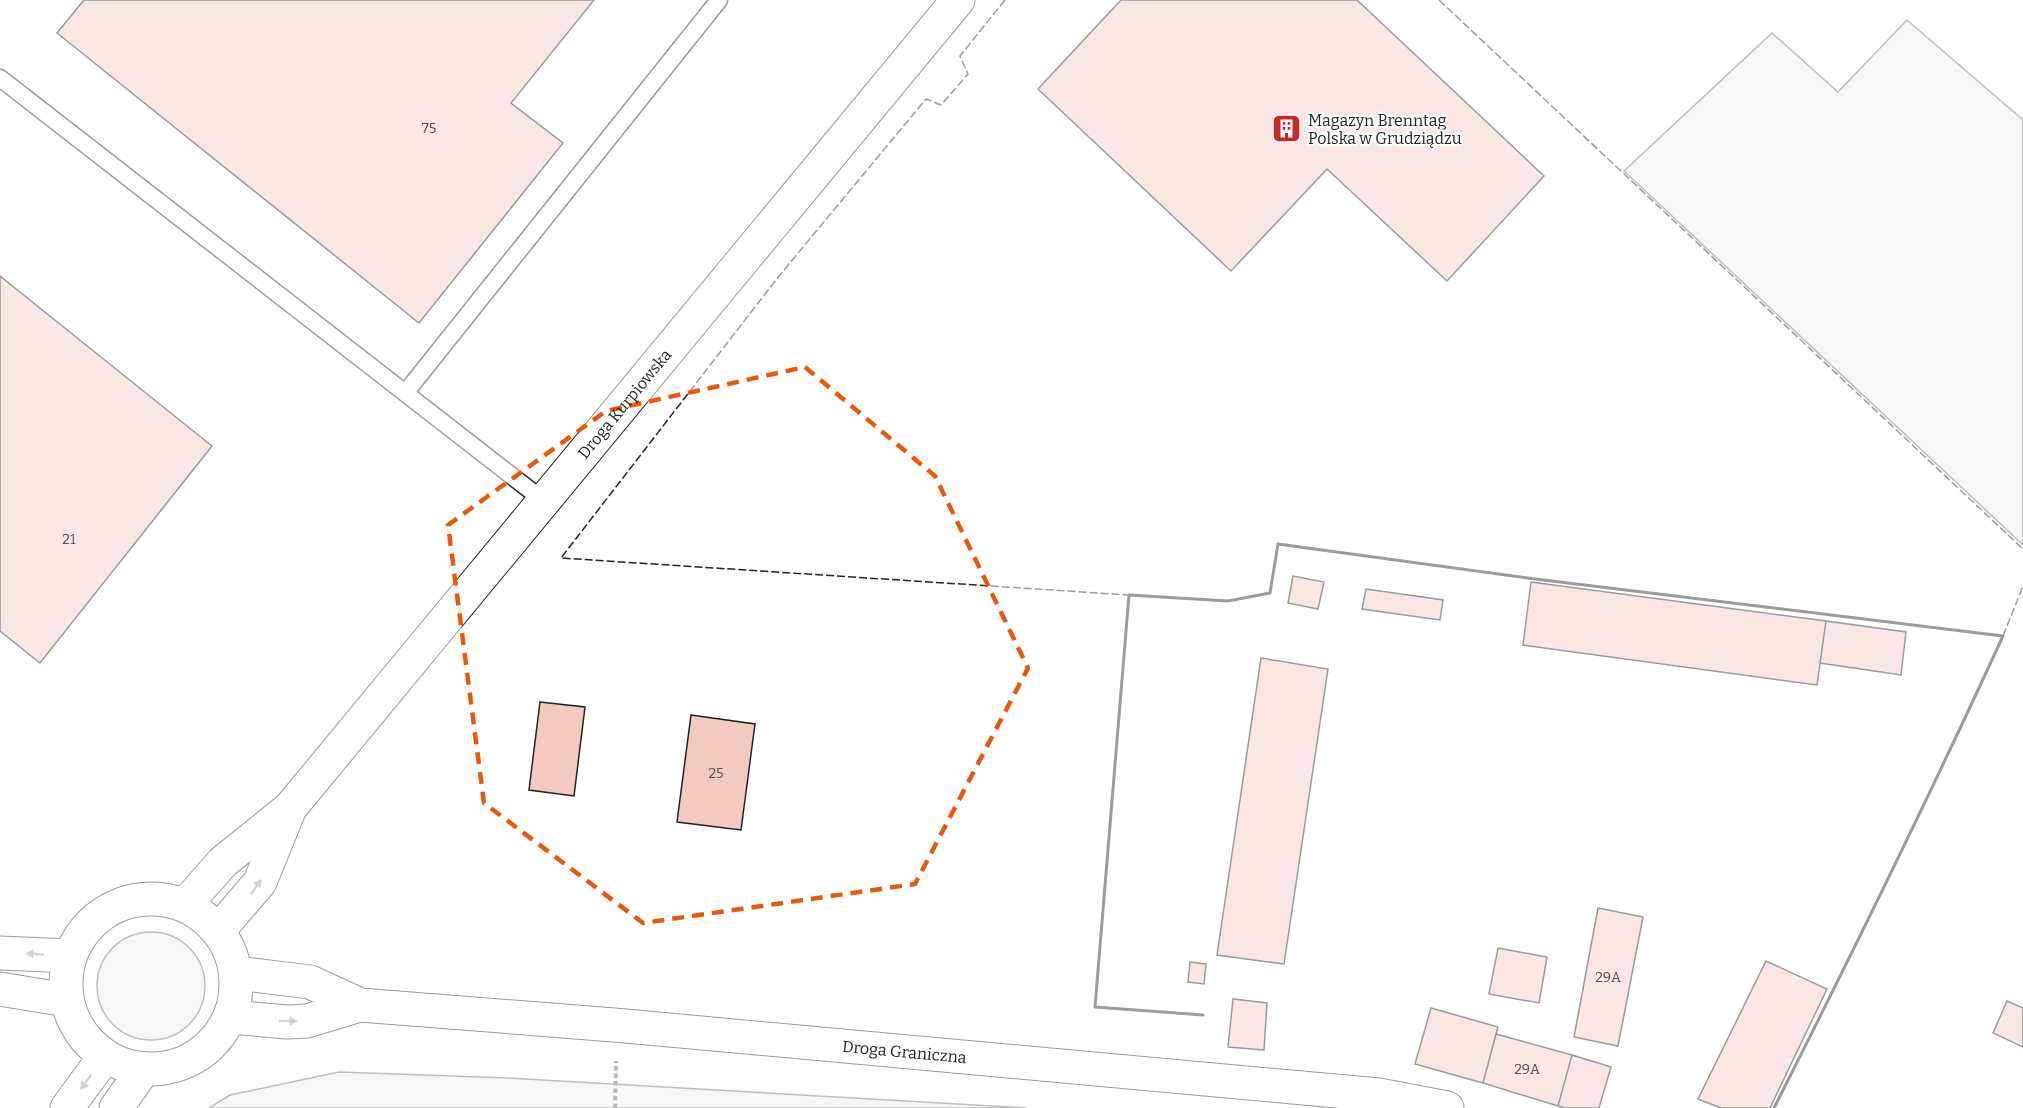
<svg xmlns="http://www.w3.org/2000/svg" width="2023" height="1108" font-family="Bitter,serif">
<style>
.green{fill:#eee;stroke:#6f6f6f;stroke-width:1.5}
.building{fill:#f3c9c0;stroke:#222;stroke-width:1.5}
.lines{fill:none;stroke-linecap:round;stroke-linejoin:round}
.lane-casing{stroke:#222;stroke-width:19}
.street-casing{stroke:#222;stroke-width:35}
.path{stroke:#646464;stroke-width:4;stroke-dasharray:4.5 3;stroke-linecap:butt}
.lane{stroke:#fff;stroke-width:16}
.street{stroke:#fff;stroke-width:33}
.fence{stroke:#222;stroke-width:1.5;stroke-dasharray:8 3;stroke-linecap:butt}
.wall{stroke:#222;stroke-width:3}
.oneway{fill:#9c9c9c}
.marked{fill:none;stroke:#e8590c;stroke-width:4.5;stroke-dasharray:12 8;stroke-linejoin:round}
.labels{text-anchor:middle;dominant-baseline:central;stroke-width:4.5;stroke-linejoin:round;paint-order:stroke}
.number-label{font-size:14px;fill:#564c4a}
.poi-label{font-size:16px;fill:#222;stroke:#fff;text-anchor:start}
.street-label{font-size:16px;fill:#222;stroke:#fff}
</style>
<rect width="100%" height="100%" fill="#fff"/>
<!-- green -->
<path class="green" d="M 1907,20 L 2023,120 L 2023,545 L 1624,171 L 1772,33 L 1838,92 Z
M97 986a54 54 0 1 1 108 0a54 54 0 1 1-108 0Z
M 339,1072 L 508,1078 L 1027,1108 L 209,1108 L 230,1095 Z"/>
<!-- building -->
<path class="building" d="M 84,0 L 594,0 L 511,103 L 563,143 L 419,323 L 57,33 Z
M 1121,0 L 1357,0 L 1544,176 L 1447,281 L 1327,169 L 1231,271 L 1038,89 Z
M 0,276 L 212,446 L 40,663 L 0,631 Z
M 1293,576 L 1324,582 L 1318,609 L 1288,603 Z
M 1531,582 L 1826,621 L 1817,685 L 1523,645 Z
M 1366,589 L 1443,600 L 1440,620 L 1362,609 Z
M 1826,621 L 1906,632 L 1901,675 L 1820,663 Z
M 1261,658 L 1328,669 L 1284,964 L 1217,955 Z
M 540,702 L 585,707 L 574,796 L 529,790 Z
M 691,715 L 755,724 L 741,830 L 677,822 Z
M 1598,908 L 1643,917 L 1618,1046 L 1574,1037 Z
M 1498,948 L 1547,957 L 1539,1003 L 1489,994 Z
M 1766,961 L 1827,989 L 1770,1108 L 1721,1108 L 1698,1099 Z
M 1190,962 L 1206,964 L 1204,984 L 1188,982 Z
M 1233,999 L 1267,1003 L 1264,1050 L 1228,1047 Z
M 2007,1001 L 2023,1008 L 2023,1047 L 1993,1033 Z
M 1431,1008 L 1498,1027 L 1483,1083 L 1415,1064 Z
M 1496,1034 L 1572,1055 L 1558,1106 L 1483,1083 Z
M 1572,1055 L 1611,1067 L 1599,1108 L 1566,1108 L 1558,1106 Z"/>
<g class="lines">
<defs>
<path id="lane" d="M 0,78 L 544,501
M 406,392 L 719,0"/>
<g id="street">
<circle cx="151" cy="984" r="85"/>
<path id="s1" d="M 185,905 L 223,862 L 290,808 L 958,0"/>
<path d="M 218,931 L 260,882 L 290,808"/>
<path d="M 0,953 L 70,956"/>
<path id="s2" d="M 236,973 L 310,982 L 360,1005 L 614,1025 L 1379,1095 L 1447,1108"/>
<path d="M 0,989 L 67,1000"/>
<path d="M 230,1017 L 287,1022 L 307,1021 L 360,1005"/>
<path d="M 67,1108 L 105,1056"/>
<path d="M 116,1108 L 144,1069"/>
</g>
</defs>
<!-- lane casing -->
<use href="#lane" class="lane-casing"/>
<!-- street casing -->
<use href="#street" class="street-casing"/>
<!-- path -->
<path class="path" d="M 615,1108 L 616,1061"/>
<!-- lane -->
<use href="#lane" class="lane"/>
<!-- street -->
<use href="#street" class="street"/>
<!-- fence -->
<path class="fence" d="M 1005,0 L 960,56 L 968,74 L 941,105 L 926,99 L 779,276 L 561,558 L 1129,595
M 1439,0 L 2023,549
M 2003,636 L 2023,586"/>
<!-- wall -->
<path class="wall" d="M 1203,1015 L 1095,1007 L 1129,595 L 1228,601 L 1270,593 L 1278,544 L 1535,579 L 2003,636 C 1930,795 1853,952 1774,1108"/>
</g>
<!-- one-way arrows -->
<defs><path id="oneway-solid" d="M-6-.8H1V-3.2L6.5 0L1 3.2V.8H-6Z" transform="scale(1.5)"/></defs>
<g class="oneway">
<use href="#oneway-solid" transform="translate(256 887) rotate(-55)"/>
<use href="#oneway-solid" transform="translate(35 954) rotate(-176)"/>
<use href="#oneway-solid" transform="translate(288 1021) rotate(1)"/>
<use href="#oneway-solid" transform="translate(86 1082) rotate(126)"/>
</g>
<!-- marked area -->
<path d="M0 0H2023V1108H0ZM 805,367 L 935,476 L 1028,668 L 915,884 L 643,923 L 484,803 L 448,525 L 606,411 Z" fill="#fff" fill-opacity=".55" fill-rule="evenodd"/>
<path class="marked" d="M 805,367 L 935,476 L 1028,668 L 915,884 L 643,923 L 484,803 L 448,525 L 606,411 Z"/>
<!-- icons -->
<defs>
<symbol id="building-square" viewBox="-11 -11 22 22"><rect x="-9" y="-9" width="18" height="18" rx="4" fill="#c62828" stroke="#fff"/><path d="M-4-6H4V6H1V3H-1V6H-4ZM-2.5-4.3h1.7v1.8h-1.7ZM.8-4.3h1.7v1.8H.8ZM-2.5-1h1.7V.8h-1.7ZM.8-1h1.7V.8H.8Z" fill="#fff"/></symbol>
</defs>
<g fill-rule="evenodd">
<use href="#building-square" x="1270" y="112" width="33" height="33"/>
</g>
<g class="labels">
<!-- number labels -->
<g class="number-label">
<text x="429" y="128">75</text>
<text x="69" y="539">21</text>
<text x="716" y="773">25</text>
<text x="1608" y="977">29A</text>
<text x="1527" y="1069">29A</text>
</g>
<!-- poi labels -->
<g class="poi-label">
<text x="1308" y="120">Magazyn Brenntag<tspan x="1308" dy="18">Polska w Grudziądzu</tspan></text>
</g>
<!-- street labels -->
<g class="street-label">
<text stroke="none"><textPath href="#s1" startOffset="668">Droga Kurpiowska</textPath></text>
<text stroke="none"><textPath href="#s2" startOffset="676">Droga Graniczna</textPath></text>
</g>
</g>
</svg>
